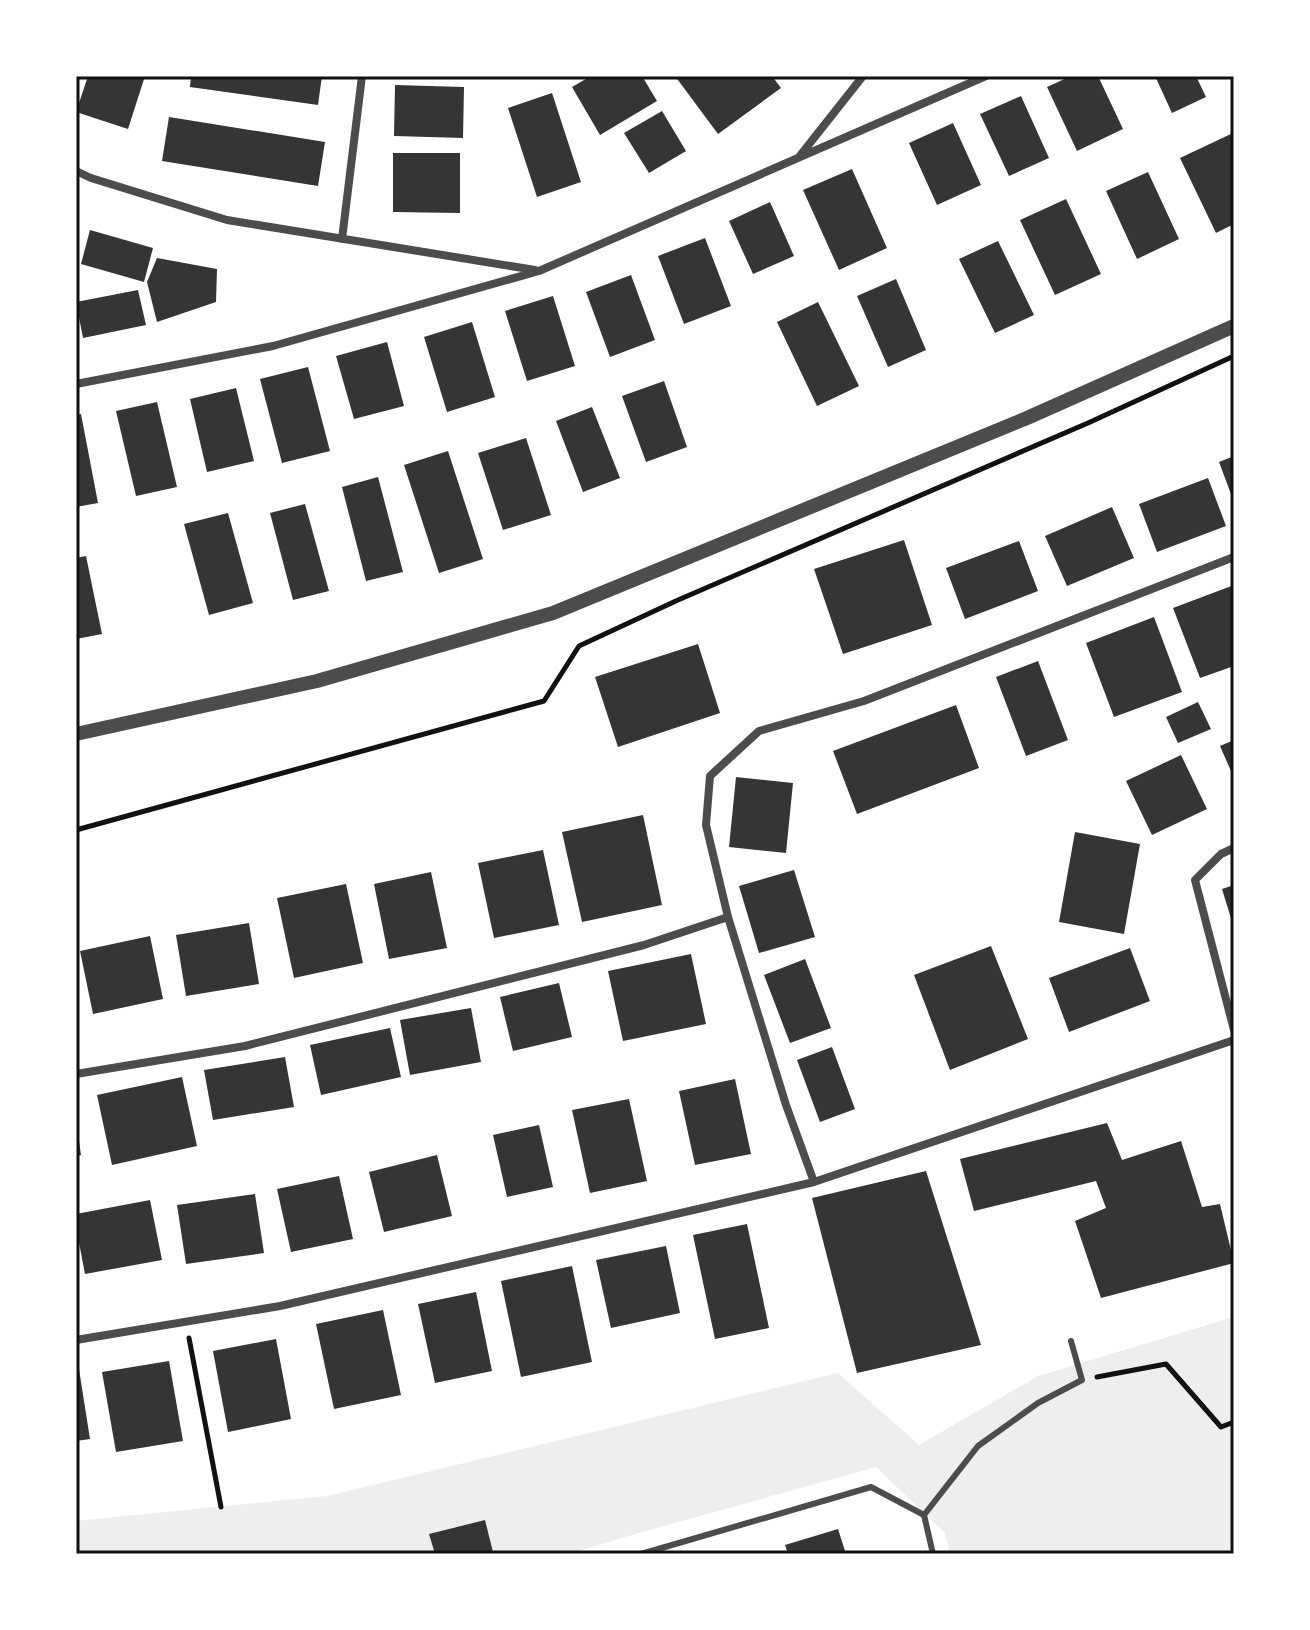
<svg xmlns="http://www.w3.org/2000/svg" width="1310" height="1630" font-family="Lora,serif">
<style>
.green{fill:#eee}
.building{fill:#353535}
.lines{fill:none;stroke-linecap:round;stroke-linejoin:round}
.path{stroke:#111;stroke-width:5}
.service{stroke:#4c4c4c;stroke-width:6}
.minor{stroke:#4c4c4c;stroke-width:8}
.tertiary{stroke:#4c4c4c;stroke-width:14}
.neatline{fill:none;stroke:#111;stroke-width:3}
</style>
<rect width="100%" height="100%" fill="#fff"/>
<!-- green -->
<path class="green" d="M 1234,1317 L 1234,1554 L 950,1554 L 945,1533 L 876,1467 L 639,1533 L 568,1554 L 76,1554 L 76,1521 L 327,1496 L 838,1373 L 919,1445 L 1038,1376 Z"/>
<!-- building -->
<path class="building" d="M 88,76 L 145,76 L 128,129 L 76,112 Z
M 191,76 L 322,76 L 318,105 L 190,87 Z
M 591,76 L 642,76 L 657,101 L 600,135 L 572,87 Z
M 675,76 L 772,76 L 781,88 L 718,134 Z
M 1071,76 L 1098,76 L 1123,129 L 1077,151 L 1047,87 Z
M 1155,76 L 1196,76 L 1206,97 L 1172,113 Z
M 395,85 L 464,87 L 463,138 L 394,136 Z
M 552,93 L 581,182 L 537,197 L 508,108 Z
M 1021,96 L 1049,158 L 1009,176 L 980,114 Z
M 662,111 L 686,151 L 649,173 L 624,133 Z
M 169,117 L 325,142 L 318,186 L 162,161 Z
M 953,123 L 981,185 L 937,205 L 909,143 Z
M 1233,133 L 1234,136 L 1234,224 L 1216,233 L 1180,158 Z
M 393,153 L 460,153 L 460,213 L 393,212 Z
M 852,169 L 887,248 L 839,270 L 803,190 Z
M 1148,172 L 1179,239 L 1137,259 L 1106,191 Z
M 1066,199 L 1101,274 L 1055,295 L 1020,220 Z
M 770,202 L 794,256 L 753,274 L 729,221 Z
M 90,230 L 153,248 L 144,282 L 81,264 Z
M 705,238 L 731,306 L 684,324 L 658,256 Z
M 998,241 L 1034,315 L 995,333 L 959,259 Z
M 157,258 L 217,269 L 216,302 L 157,322 L 147,282 Z
M 631,275 L 655,340 L 610,357 L 586,292 Z
M 896,279 L 926,350 L 888,367 L 857,296 Z
M 138,290 L 146,325 L 83,338 L 76,302 Z
M 553,296 L 575,366 L 527,381 L 505,311 Z
M 818,302 L 859,386 L 817,406 L 777,322 Z
M 472,322 L 495,397 L 447,412 L 424,337 Z
M 387,342 L 404,406 L 354,419 L 336,356 Z
M 308,367 L 330,451 L 282,463 L 260,379 Z
M 664,381 L 687,447 L 646,462 L 622,396 Z
M 236,388 L 254,461 L 207,472 L 190,399 Z
M 157,402 L 177,487 L 136,496 L 116,411 Z
M 592,407 L 620,478 L 583,492 L 556,421 Z
M 81,414 L 98,503 L 76,507 L 76,415 Z
M 526,438 L 551,515 L 503,530 L 478,453 Z
M 448,451 L 483,559 L 439,573 L 404,465 Z
M 1234,456 L 1234,502 L 1219,462 Z
M 378,477 L 403,572 L 366,581 L 342,487 Z
M 1208,478 L 1226,526 L 1157,552 L 1139,504 Z
M 305,504 L 329,591 L 293,600 L 270,513 Z
M 1112,507 L 1134,558 L 1067,586 L 1045,536 Z
M 228,513 L 253,603 L 209,615 L 184,524 Z
M 904,540 L 932,625 L 843,654 L 814,569 Z
M 1019,541 L 1038,591 L 965,619 L 946,568 Z
M 86,556 L 102,634 L 76,639 L 76,558 Z
M 1234,585 L 1234,666 L 1200,678 L 1173,608 Z
M 1154,617 L 1182,692 L 1114,717 L 1086,643 Z
M 698,644 L 720,713 L 618,747 L 595,677 Z
M 1038,661 L 1068,740 L 1026,756 L 996,677 Z
M 1198,702 L 1211,729 L 1178,743 L 1166,717 Z
M 956,705 L 979,768 L 857,814 L 833,751 Z
M 1234,740 L 1234,778 L 1220,746 Z
M 1181,755 L 1207,809 L 1152,835 L 1126,781 Z
M 736,777 L 793,783 L 786,853 L 729,847 Z
M 643,815 L 662,905 L 582,922 L 562,832 Z
M 1075,832 L 1140,844 L 1124,934 L 1059,922 Z
M 543,850 L 559,925 L 494,938 L 478,863 Z
M 794,870 L 815,937 L 759,953 L 739,886 Z
M 431,872 L 447,948 L 389,959 L 374,884 Z
M 346,884 L 363,963 L 294,978 L 277,898 Z
M 1234,885 L 1234,925 L 1233,925 L 1222,889 Z
M 249,923 L 259,984 L 186,996 L 176,935 Z
M 150,936 L 163,999 L 93,1014 L 80,951 Z
M 991,946 L 1028,1039 L 950,1070 L 914,975 Z
M 1130,948 L 1150,1001 L 1069,1032 L 1049,978 Z
M 691,954 L 706,1024 L 623,1041 L 608,971 Z
M 805,959 L 831,1028 L 790,1043 L 764,975 Z
M 559,983 L 572,1037 L 513,1051 L 500,997 Z
M 471,1008 L 481,1062 L 410,1075 L 400,1020 Z
M 390,1028 L 401,1077 L 321,1095 L 310,1045 Z
M 832,1047 L 855,1109 L 820,1122 L 797,1060 Z
M 285,1057 L 294,1107 L 213,1120 L 204,1070 Z
M 182,1077 L 197,1146 L 112,1165 L 97,1095 Z
M 735,1079 L 751,1154 L 695,1165 L 679,1091 Z
M 629,1099 L 647,1181 L 590,1193 L 572,1110 Z
M 1107,1123 L 1122,1160 L 1181,1141 L 1202,1207 L 1220,1204 L 1234,1263 L 1101,1298 L 1075,1221 L 1106,1208 L 1096,1181 L 974,1211 L 960,1159 Z
M 539,1125 L 553,1187 L 507,1197 L 493,1135 Z
M 76,1134 L 78,1134 L 81,1155 L 76,1156 Z
M 437,1155 L 452,1216 L 384,1232 L 369,1172 Z
M 926,1171 L 981,1345 L 857,1373 L 812,1198 Z
M 339,1176 L 353,1239 L 291,1252 L 277,1189 Z
M 255,1194 L 264,1253 L 186,1264 L 177,1205 Z
M 150,1200 L 162,1260 L 85,1274 L 76,1227 L 76,1214 Z
M 747,1224 L 769,1328 L 715,1339 L 693,1235 Z
M 666,1246 L 680,1313 L 611,1328 L 596,1260 Z
M 572,1266 L 592,1362 L 521,1377 L 501,1281 Z
M 476,1292 L 492,1371 L 435,1383 L 418,1304 Z
M 383,1310 L 401,1395 L 334,1409 L 316,1324 Z
M 276,1339 L 291,1419 L 228,1432 L 213,1351 Z
M 169,1361 L 183,1441 L 116,1452 L 102,1372 Z
M 76,1363 L 78,1363 L 90,1439 L 76,1441 Z
M 485,1520 L 493,1552 L 486,1554 L 435,1554 L 429,1534 Z
M 838,1529 L 846,1554 L 788,1554 L 785,1545 Z"/>
<g class="lines">
<!-- path -->
<path class="path" d="M 76,830 L 544,701 L 579,646 L 678,600 L 1088,423 L 1234,356
M 189,1338 L 221,1507
M 1097,1377 L 1166,1364 L 1221,1427 L 1234,1422"/>
<!-- service -->
<path class="service" d="M 924,1515 L 978,1446 L 1038,1403 L 1082,1380 L 1071,1341
M 641,1554 L 871,1487 L 924,1515 L 933,1554"/>
<!-- minor -->
<path class="minor" d="M 799,157 L 863,76
M 76,171 L 91,178 L 227,220 L 535,270
M 342,239 L 362,76
M 76,384 L 273,346 L 539,271 L 986,76
M 1234,557 L 864,701 L 759,731 L 710,776 L 706,825 L 728,917 L 786,1105 L 814,1182 L 1234,1040
M 1234,848 L 1221,854 L 1195,880 L 1234,1030
M 76,1074 L 245,1046 L 644,945 L 728,917
M 76,1340 L 280,1306 L 814,1182"/>
<!-- tertiary -->
<path class="tertiary" d="M 76,734 L 317,681 L 553,613 L 1027,418 L 1234,326"/>
</g>
<!-- border -->
<rect width="1310" height="1630" fill="none" stroke="#ffffff" stroke-width="156"/>
<rect x="78" y="78" width="1154" height="1474" class="neatline"/>
</svg>
